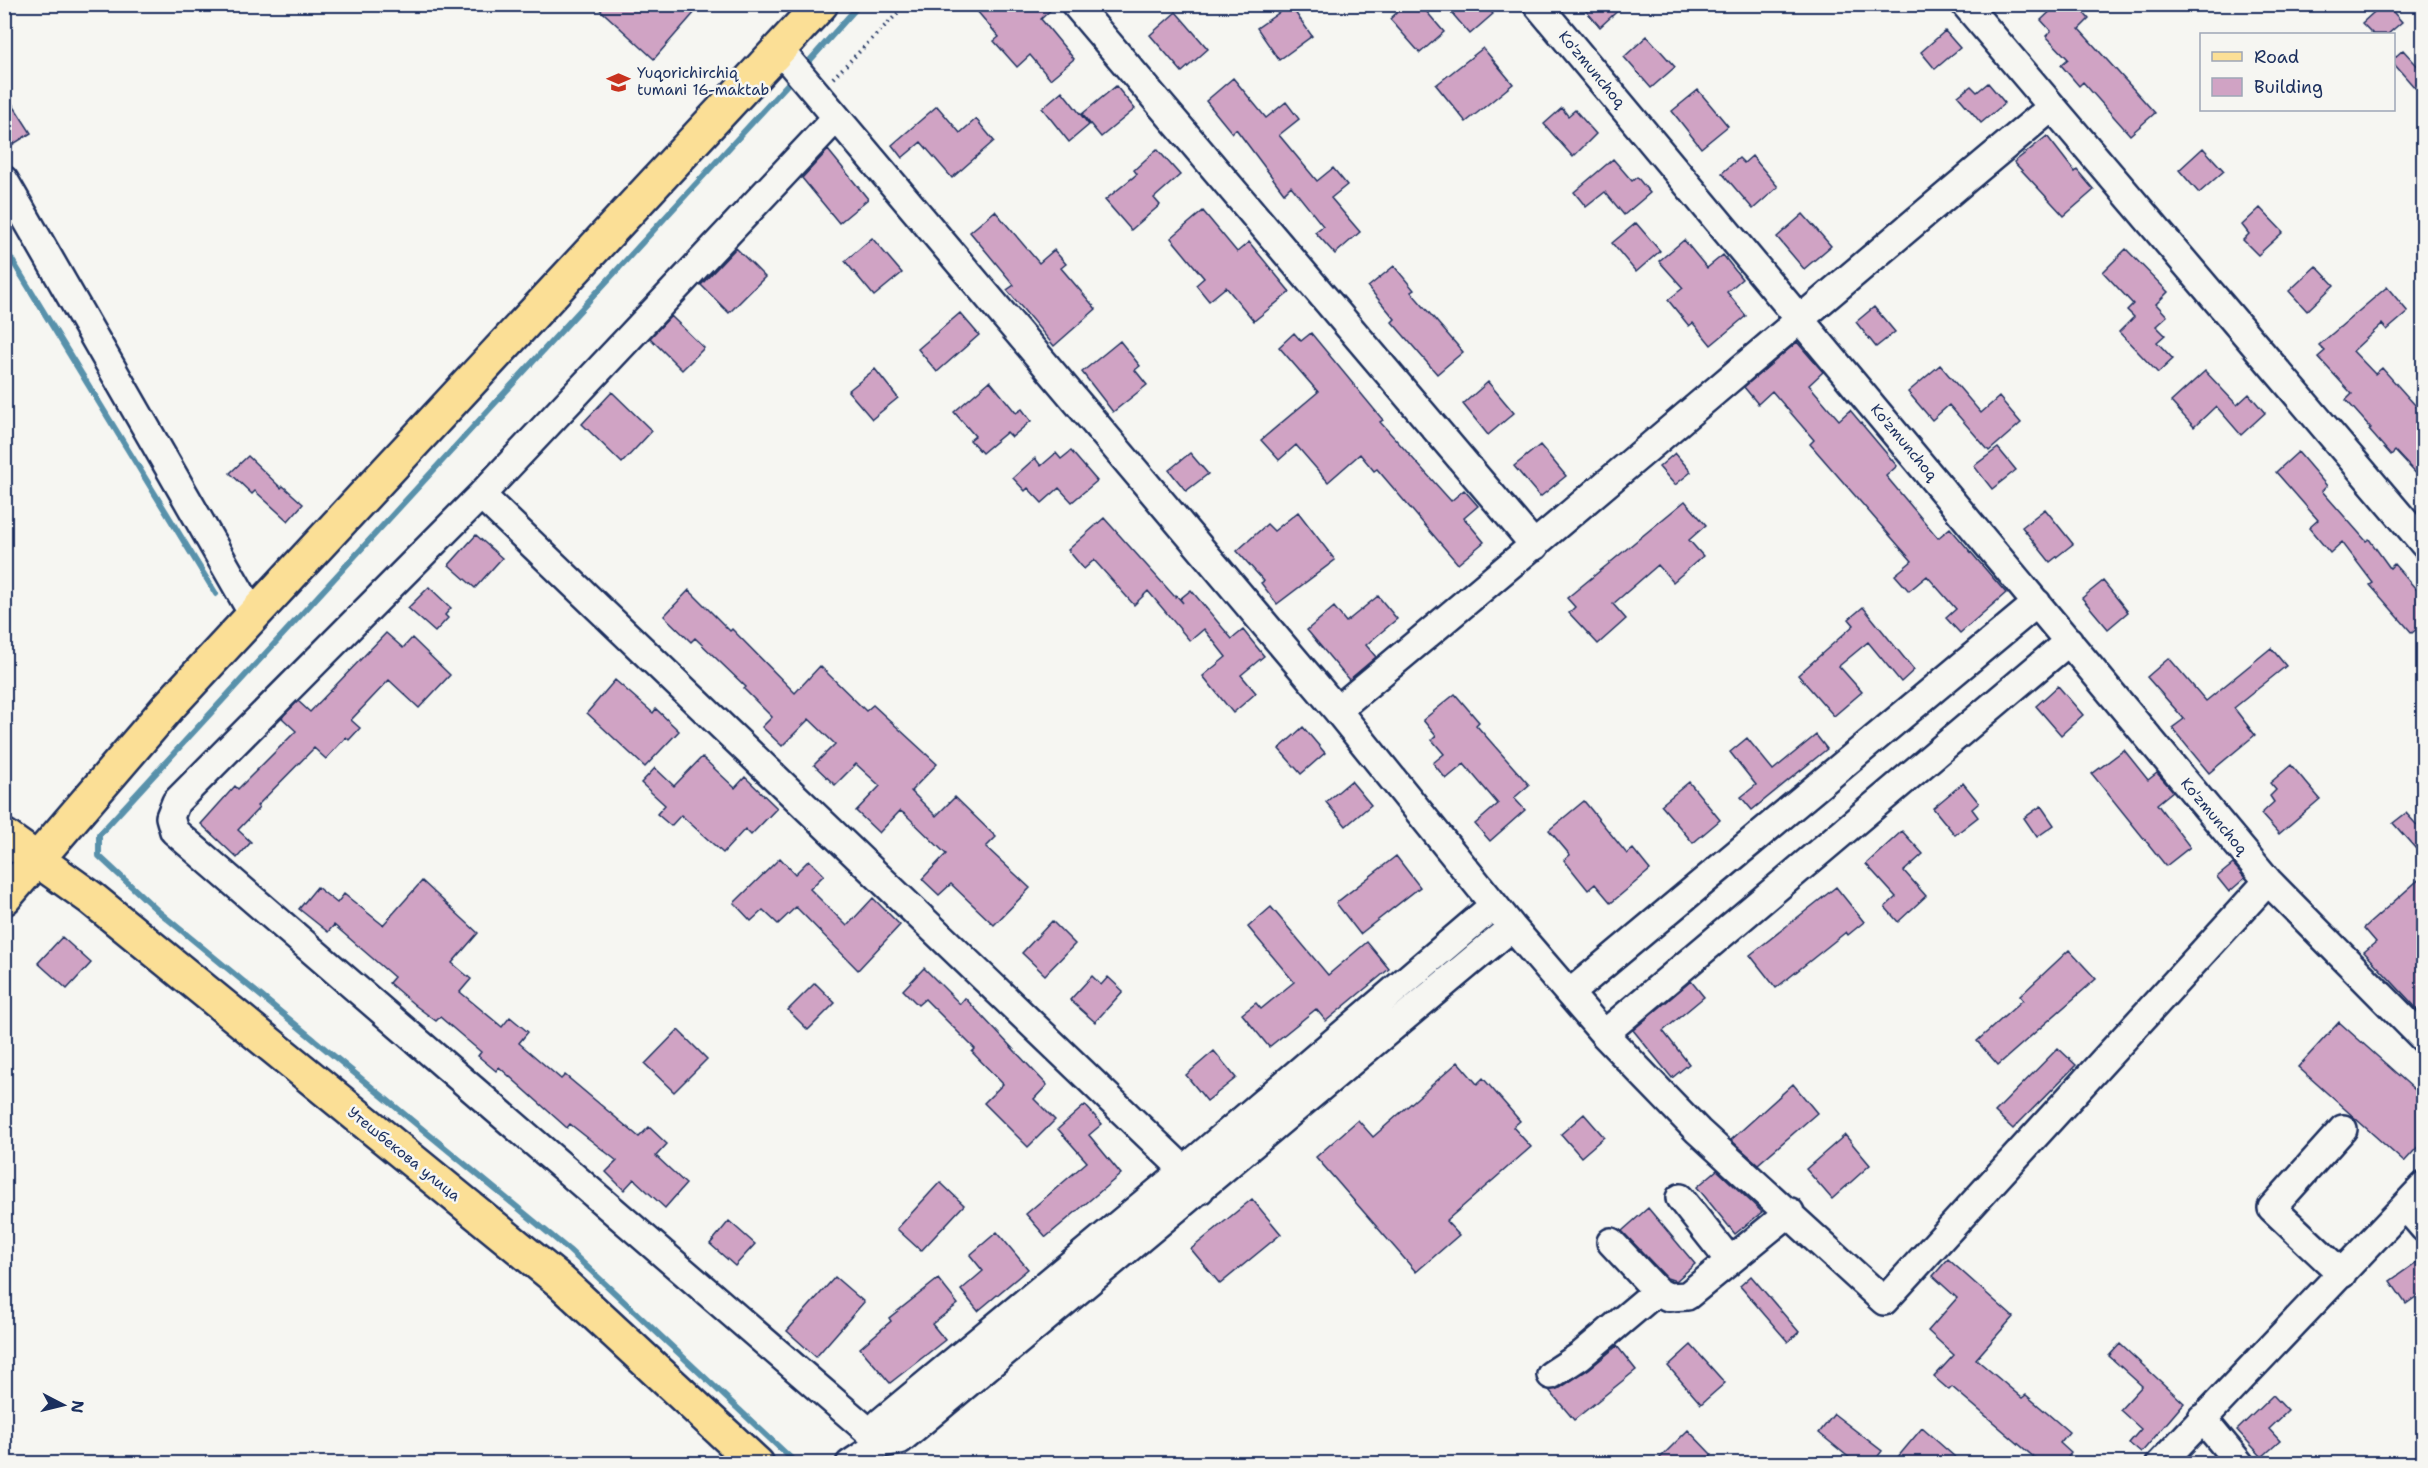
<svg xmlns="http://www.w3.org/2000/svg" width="2428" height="1468" font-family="'Shantell Sans',sans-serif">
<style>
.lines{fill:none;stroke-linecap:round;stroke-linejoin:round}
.stream{stroke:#5991ab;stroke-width:6}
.building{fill:#d0a3c4;stroke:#1b2f5e;stroke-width:1.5}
.minor-casing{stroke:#1b2f5e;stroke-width:32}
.major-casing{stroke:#1b2f5e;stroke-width:38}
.path{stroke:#1b2f5e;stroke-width:4;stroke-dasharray:1.5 4.5;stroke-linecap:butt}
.minor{stroke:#f6f6f2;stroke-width:27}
.major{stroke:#fbdf96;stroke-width:33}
.labels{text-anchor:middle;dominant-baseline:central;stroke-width:5;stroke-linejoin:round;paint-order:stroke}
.street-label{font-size:15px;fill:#1b2f5e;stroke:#f6f6f2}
.poi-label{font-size:15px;fill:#1b2f5e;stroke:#f6f6f2;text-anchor:start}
</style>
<rect width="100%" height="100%" fill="#f6f6f2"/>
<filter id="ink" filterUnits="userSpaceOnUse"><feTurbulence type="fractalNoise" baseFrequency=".0167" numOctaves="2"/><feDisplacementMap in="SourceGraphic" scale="12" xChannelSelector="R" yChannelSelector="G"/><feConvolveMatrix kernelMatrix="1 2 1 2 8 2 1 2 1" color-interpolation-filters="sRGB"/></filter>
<g filter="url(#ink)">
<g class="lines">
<!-- stream -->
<path class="stream" d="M 804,67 L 860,4
M 795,76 L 99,835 L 99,856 L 158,911 L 569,1250 L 797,1464
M 4,247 L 216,594"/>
</g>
<!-- building -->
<path class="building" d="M 594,4 L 702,4 L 654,59 Z
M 971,4 L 1057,4 L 1041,19 L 1074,59 L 1050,79 L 1030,55 L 1017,67 L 994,41 L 999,37 Z
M 1406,4 L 1420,4 L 1444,32 L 1420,53 L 1390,19 Z
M 1444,4 L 1485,4 L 1493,14 L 1470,34 Z
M 1580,4 L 1625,4 L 1600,27 Z
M 2058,4 L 2076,4 L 2089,19 L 2079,29 L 2155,113 L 2130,135 L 2083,82 L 2079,86 L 2061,65 L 2068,59 L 2046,36 L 2051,31 L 2041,20 Z
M 2383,4 L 2386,4 L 2402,22 L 2388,34 L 2373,34 L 2362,23 Z
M 1290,5 L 1312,36 L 1279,60 L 1257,28 Z
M 1176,12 L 1208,49 L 1182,72 L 1150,35 Z
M 1945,31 L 1960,48 L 1935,69 L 1921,52 Z
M 1647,36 L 1675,67 L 1651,88 L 1624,57 Z
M 1483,48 L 1513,84 L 1466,122 L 1436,85 Z
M 2403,50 L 2424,73 L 2424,81 L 2415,88 L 2394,64 L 2394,58 Z
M 1233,78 L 1266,118 L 1286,102 L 1299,119 L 1279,135 L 1317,181 L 1333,168 L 1347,185 L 1331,198 L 1360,232 L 1335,254 L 1315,232 L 1323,226 L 1291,186 L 1284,193 L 1236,129 L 1232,133 L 1206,101 Z
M 1988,83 L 2005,103 L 1981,123 L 1958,96 L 1971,86 L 1977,92 Z
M 1116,86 L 1135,109 L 1101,137 L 1082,114 Z
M 1698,90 L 1728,126 L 1701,148 L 1672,111 Z
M 4,91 L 31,133 L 4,150 Z
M 1062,91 L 1089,125 L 1069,142 L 1042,108 Z
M 937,106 L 960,133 L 976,119 L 994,141 L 952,178 L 921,142 L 902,158 L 892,145 Z
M 1562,108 L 1568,116 L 1575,110 L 1596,134 L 1573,157 L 1544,124 Z
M 2047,136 L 2075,172 L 2077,170 L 2094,190 L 2064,216 L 2014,162 Z
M 2203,148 L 2224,171 L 2199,193 L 2179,170 Z
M 1157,149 L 1180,175 L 1154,198 L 1160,205 L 1131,230 L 1105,200 L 1137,174 L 1134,170 Z
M 828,150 L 868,199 L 839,223 L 802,178 Z
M 1752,156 L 1778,187 L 1753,209 L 1722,173 L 1739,158 L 1744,163 Z
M 1613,159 L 1632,181 L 1637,177 L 1650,193 L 1624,215 L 1605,192 L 1586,207 L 1574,192 Z
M 2260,208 L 2283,232 L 2258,255 L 2243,240 L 2249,234 L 2242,225 Z
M 995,211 L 1039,263 L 1054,250 L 1066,264 L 1061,268 L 1096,309 L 1054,346 L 1007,290 L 1014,285 L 970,232 Z
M 1203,211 L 1237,252 L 1249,242 L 1290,292 L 1254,321 L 1226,287 L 1209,301 L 1196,285 L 1204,278 L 1171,238 Z
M 1803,214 L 1831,246 L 1804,269 L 1777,237 Z
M 1636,223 L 1660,251 L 1636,272 L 1612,243 Z
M 872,238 L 902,273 L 874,296 L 845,261 Z
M 1684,240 L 1707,268 L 1723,255 L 1742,279 L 1727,292 L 1746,316 L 1711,345 L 1693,323 L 1689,326 L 1668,300 L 1683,288 L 1659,261 Z
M 736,248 L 765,277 L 729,313 L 701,285 Z
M 2126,249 L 2168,292 L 2156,304 L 2167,316 L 2156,326 L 2165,335 L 2157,342 L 2173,359 L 2158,373 L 2119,332 L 2134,317 L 2127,310 L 2133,304 L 2103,272 Z
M 1394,266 L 1414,290 L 1411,292 L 1463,352 L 1437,374 L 1392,322 L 1395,319 L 1368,287 Z
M 2316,266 L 2334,285 L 2307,311 L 2289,291 Z
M 2387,287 L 2408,312 L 2387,330 L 2382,324 L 2353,351 L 2375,374 L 2382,368 L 2424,415 L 2424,482 L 2395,451 L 2391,455 L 2369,430 L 2371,428 L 2346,400 L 2352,394 L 2318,357 L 2325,351 L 2319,345 Z
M 1874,307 L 1895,332 L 1876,347 L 1856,322 Z
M 960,313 L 979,335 L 937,372 L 918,349 Z
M 671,316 L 704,348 L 682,370 L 650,338 Z
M 1294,333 L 1301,341 L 1311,333 L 1383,420 L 1380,422 L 1451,501 L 1464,490 L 1478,506 L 1464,518 L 1484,542 L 1458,564 L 1377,469 L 1374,471 L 1360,454 L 1328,482 L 1296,445 L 1279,460 L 1261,440 L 1318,392 L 1279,347 Z
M 1120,341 L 1140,366 L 1135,370 L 1147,385 L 1113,412 L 1082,372 Z
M 1797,342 L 1823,372 L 1809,385 L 1839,420 L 1850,410 L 1897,466 L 1886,476 L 1938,538 L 1950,528 L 2006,593 L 1960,633 L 1946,618 L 1956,609 L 1927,576 L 1909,591 L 1895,575 L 1912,561 L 1810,444 L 1814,440 L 1772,391 L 1758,404 L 1744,387 Z
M 1940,365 L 1981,413 L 1999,397 L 2021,423 L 1989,451 L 1949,405 L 1932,420 L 1908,392 Z
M 875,369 L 898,398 L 872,419 L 848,391 Z
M 2205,371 L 2237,405 L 2249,394 L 2265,413 L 2241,435 L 2216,406 L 2194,427 L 2171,402 Z
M 990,381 L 1016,413 L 1022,409 L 1031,421 L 1012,437 L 1007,432 L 982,453 L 970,440 L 975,436 L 954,412 Z
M 1488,382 L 1514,413 L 1488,435 L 1463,404 Z
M 612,392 L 652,431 L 622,463 L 582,424 Z
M 1540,445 L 1566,476 L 1540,497 L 1514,466 Z
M 1998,448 L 2016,470 L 1992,489 L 1974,466 Z
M 1071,451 L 1097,481 L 1072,502 L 1059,488 L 1042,503 L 1028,488 L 1025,491 L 1013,478 L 1035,458 L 1041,466 L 1056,453 L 1061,459 Z
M 2298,452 L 2327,486 L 2322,491 L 2366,541 L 2369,539 L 2390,568 L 2394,564 L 2416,589 L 2424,583 L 2424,623 L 2412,633 L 2370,585 L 2373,583 L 2342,542 L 2330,553 L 2309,528 L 2318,520 L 2276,472 Z
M 1190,453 L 1208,474 L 1186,491 L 1169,470 Z
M 1675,453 L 1691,472 L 1675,485 L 1659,467 Z
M 248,456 L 281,488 L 283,486 L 303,504 L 288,521 L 255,491 L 252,494 L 230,473 Z
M 1685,501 L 1706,525 L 1689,540 L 1703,556 L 1673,582 L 1658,565 L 1613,604 L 1626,619 L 1598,644 L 1569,613 L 1575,607 L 1567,598 Z
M 2045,509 L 2073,544 L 2050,562 L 2022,527 Z
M 1298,512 L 1335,560 L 1277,604 L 1261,583 L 1264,581 L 1237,551 L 1267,524 L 1274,531 Z
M 1104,518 L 1175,597 L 1176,595 L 1183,603 L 1180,599 L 1191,590 L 1232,639 L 1243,630 L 1264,656 L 1241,675 L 1256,693 L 1233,713 L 1203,676 L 1226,657 L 1204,629 L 1190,641 L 1148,591 L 1134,605 L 1094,560 L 1084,569 L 1068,550 Z
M 476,535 L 502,558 L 475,588 L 449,565 Z
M 2103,581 L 2128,612 L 2108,629 L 2082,598 Z
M 429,587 L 451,608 L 445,615 L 448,618 L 435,632 L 408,608 Z
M 689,590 L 730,631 L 732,629 L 795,693 L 820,666 L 866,711 L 873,705 L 937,764 L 911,791 L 936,816 L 955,797 L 996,837 L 986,847 L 1030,888 L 994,925 L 951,884 L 939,895 L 922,879 L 946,854 L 905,814 L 900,811 L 879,833 L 856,811 L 880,786 L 856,764 L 835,785 L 814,765 L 835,744 L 809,719 L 782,746 L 762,727 L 772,717 L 744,689 L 746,687 L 695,638 L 691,642 L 664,616 Z
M 1378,596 L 1397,619 L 1366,645 L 1376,657 L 1349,680 L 1307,630 L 1334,607 L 1346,622 Z
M 1863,607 L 1914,670 L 1901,682 L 1868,642 L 1839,666 L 1862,692 L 1834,716 L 1798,675 L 1854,625 L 1849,619 Z
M 386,633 L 403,648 L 412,638 L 450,675 L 419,708 L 389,680 L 351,720 L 360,728 L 349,740 L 346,737 L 326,759 L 314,748 L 257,806 L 259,808 L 238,830 L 251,842 L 237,858 L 201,824 L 235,786 L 238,789 L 296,731 L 282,718 L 284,715 L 298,701 L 310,712 Z
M 2271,648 L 2286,666 L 2234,708 L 2255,735 L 2209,773 L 2172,728 L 2184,719 L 2147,677 L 2169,658 L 2206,701 Z
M 615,680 L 653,713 L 656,709 L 679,731 L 645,767 L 587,713 Z
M 2058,686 L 2083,715 L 2061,735 L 2036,706 Z
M 1455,694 L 1479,722 L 1476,725 L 1529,785 L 1514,798 L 1525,810 L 1490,841 L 1475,824 L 1498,804 L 1464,764 L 1446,779 L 1433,763 L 1444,754 L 1432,740 L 1436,736 L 1423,720 Z
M 1303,727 L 1325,753 L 1301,774 L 1279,749 Z
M 1816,735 L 1827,749 L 1752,810 L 1741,797 L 1756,785 L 1730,752 L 1747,738 L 1773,770 Z
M 2124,750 L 2148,780 L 2157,773 L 2173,791 L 2157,804 L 2190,847 L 2166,866 L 2092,774 Z
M 702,757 L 735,788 L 745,777 L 777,808 L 751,835 L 745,829 L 723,853 L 681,815 L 671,826 L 657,814 L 665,805 L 641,783 L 655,768 L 674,786 Z
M 2291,765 L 2320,799 L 2279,834 L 2261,814 L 2274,802 L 2270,796 L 2276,790 L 2270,783 Z
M 1351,781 L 1371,805 L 1346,826 L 1326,802 Z
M 1689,782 L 1720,820 L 1693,843 L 1661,805 Z
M 1963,783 L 1979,803 L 1972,809 L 1978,817 L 1955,835 L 1933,808 Z
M 1584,801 L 1627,854 L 1633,849 L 1650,870 L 1611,903 L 1595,884 L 1588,890 L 1564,860 L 1570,855 L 1549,830 Z
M 2041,806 L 2054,825 L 2037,837 L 2024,818 Z
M 2406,813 L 2424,833 L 2424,858 L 2393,823 Z
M 1902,831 L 1923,854 L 1904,871 L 1926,896 L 1898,922 L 1885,907 L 1896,897 L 1866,864 Z
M 1396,856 L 1420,887 L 1360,934 L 1336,903 Z
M 780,858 L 795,874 L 809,860 L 824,875 L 810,889 L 847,926 L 873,898 L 900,925 L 858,970 L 796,907 L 778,924 L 763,910 L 751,921 L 734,903 Z
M 2233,864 L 2245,878 L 2229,892 L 2217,877 Z
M 2424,875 L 2424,1016 L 2364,952 L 2376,942 L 2364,928 Z
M 422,881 L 478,933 L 452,963 L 471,979 L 460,992 L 502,1027 L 510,1017 L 528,1032 L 519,1043 L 561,1079 L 565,1075 L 639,1137 L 649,1127 L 667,1144 L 656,1156 L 686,1184 L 665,1208 L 634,1179 L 624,1190 L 606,1172 L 617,1161 L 570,1124 L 567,1128 L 499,1067 L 496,1071 L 478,1056 L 481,1052 L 440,1017 L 436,1021 L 416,1006 L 389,983 L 394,977 L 334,925 L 328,932 L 299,909 L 317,887 L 337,903 L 344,894 L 383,925 Z
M 1836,887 L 1864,922 L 1848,935 L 1846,932 L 1776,988 L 1750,955 Z
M 1271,907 L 1328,975 L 1367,942 L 1389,969 L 1326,1021 L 1316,1009 L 1269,1047 L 1242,1014 L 1256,1003 L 1261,1009 L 1294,982 L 1248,927 Z
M 1052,921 L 1075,944 L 1045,975 L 1022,953 Z
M 62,937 L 91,963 L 67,989 L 38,963 Z
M 2069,950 L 2096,979 L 1998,1065 L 1977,1041 L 2023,1000 L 2020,996 Z
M 924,968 L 960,1004 L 965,998 L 1047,1085 L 1034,1099 L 1055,1120 L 1028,1147 L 984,1103 L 1003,1084 L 972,1052 L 975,1049 L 925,999 L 918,1005 L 903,990 Z
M 1092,976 L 1101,985 L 1108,977 L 1123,991 L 1095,1022 L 1070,1000 Z
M 1691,981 L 1704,997 L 1663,1031 L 1689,1064 L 1672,1078 L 1633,1030 Z
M 815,983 L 835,1003 L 808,1030 L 788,1010 Z
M 2339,1022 L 2424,1098 L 2424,1140 L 2404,1162 L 2298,1067 Z
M 678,1030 L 707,1059 L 674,1092 L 645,1064 Z
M 2058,1048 L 2076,1065 L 2013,1129 L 1995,1112 Z
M 1214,1051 L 1236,1078 L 1207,1101 L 1186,1075 Z
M 1458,1062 L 1477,1084 L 1483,1078 L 1520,1121 L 1513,1127 L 1531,1147 L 1446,1221 L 1459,1235 L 1416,1272 L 1316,1157 L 1358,1120 L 1373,1137 Z
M 1793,1084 L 1817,1113 L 1758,1164 L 1731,1140 Z
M 1085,1105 L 1102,1124 L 1089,1135 L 1121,1174 L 1046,1237 L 1026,1214 L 1087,1162 L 1058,1129 Z
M 1584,1114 L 1604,1137 L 1581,1157 L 1561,1134 Z
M 1845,1135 L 1870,1165 L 1832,1199 L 1806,1169 Z
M 1717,1170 L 1762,1212 L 1735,1234 L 1697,1187 Z
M 940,1182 L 964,1205 L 921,1251 L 897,1229 Z
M 1252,1199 L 1281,1234 L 1220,1284 L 1191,1249 Z
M 1648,1208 L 1695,1264 L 1676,1281 L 1667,1278 L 1622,1231 Z
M 729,1221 L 755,1244 L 735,1266 L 710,1244 Z
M 997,1232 L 1028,1269 L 978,1311 L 961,1290 L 983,1271 L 970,1255 Z
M 2424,1257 L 2424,1291 L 2406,1304 L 2390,1281 Z
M 1948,1259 L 2013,1317 L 1976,1359 L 2022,1398 L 2026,1395 L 2069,1432 L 2060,1443 L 2071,1453 L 2063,1464 L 2042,1464 L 1952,1387 L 1949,1390 L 1934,1377 L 1954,1355 L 1928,1331 L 1957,1298 L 1933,1276 Z
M 1751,1276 L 1799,1332 L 1788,1342 L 1740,1286 Z
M 835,1277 L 864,1302 L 816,1357 L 787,1331 Z
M 938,1279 L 958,1304 L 932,1324 L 945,1340 L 890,1383 L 860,1348 L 891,1321 L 889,1318 Z
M 2120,1344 L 2184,1403 L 2141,1453 L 2129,1443 L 2141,1429 L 2120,1410 L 2142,1386 L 2109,1356 Z
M 1691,1345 L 1725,1383 L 1701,1404 L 1668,1366 Z
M 1617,1346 L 1636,1370 L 1574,1420 L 1549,1390 L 1560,1388 L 1589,1369 Z
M 2273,1395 L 2288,1411 L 2269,1429 L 2280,1441 L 2262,1457 L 2237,1430 Z
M 1834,1414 L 1882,1451 L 1872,1464 L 1857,1464 L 1819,1433 Z
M 1922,1428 L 1963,1464 L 1892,1464 Z
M 1688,1430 L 1712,1455 L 1704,1464 L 1654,1464 Z"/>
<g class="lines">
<defs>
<path id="minor" d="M 1075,4 L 1535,546
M 1537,4 L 2268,881 L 2424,1039
M 1965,4 L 2424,544
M 789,61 L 1337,710 L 1512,927 L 1604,1034 L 1698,1131 L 1884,1301 L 2268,881
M 836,118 L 481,495 L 176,802 L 170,817 L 174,831 L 882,1443
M 4,180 L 254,616
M 481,495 L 1184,1170 L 1200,1190
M 1337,710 C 1577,511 1813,306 2052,107
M 1570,993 L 2037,603
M 1604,1034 L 2069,641
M 1680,1198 L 1730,1261
M 2405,1206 L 2424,1228
M 1611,1242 L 1657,1291 L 1668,1297 L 1687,1296 L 1790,1212
M 2342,1274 L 2272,1208 L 2343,1129
M 1551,1375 L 1580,1356 L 1657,1291
M 2202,1418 L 2240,1464
M 882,1443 L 881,1422 L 1184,1170 L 1494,905
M 850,1464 L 882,1443 L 900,1440 L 1512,927
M 2160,1464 L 2424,1186"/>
<path id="major" d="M 4,836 L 91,898 L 561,1282 L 757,1464
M 4,898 L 169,706 L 821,4"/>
</defs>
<!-- minor casing -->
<use href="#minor" class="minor-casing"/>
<!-- major casing -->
<use href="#major" class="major-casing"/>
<!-- path -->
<path class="path" d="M 833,78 L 907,4"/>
<!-- minor -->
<use href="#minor" class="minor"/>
<!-- major -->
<use href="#major" class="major"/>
</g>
</g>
<!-- icons -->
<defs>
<symbol id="school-bare" viewBox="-9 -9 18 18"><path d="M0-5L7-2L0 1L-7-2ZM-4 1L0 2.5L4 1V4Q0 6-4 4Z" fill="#c8321e" stroke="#f6f6f2" stroke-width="2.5" paint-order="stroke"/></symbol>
</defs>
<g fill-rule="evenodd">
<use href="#school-bare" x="602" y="66" width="33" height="33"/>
</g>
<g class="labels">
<!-- street labels -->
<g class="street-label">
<text transform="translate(1592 69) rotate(50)">Ko'zmunchoq</text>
<text transform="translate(1904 442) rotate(50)">Ko'zmunchoq</text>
<text transform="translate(2214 816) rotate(50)">Ko'zmunchoq</text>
<text transform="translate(404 1154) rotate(39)">Утешбекова улица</text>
</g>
<!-- poi labels -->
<g class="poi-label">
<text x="637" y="73">Yuqorichirchiq<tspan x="637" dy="17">tumani 16-maktab</tspan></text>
</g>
</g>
<!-- margin -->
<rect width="2428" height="1468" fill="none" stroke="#f6f6f2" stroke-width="24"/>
<rect x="12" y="12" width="2404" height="1444" fill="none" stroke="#1b2f5e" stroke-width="2" filter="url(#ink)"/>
<!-- legend -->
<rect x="2200" y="33" width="195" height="78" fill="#f6f6f2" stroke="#9ea6b7" stroke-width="1.5"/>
<rect x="2212" y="52" width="30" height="9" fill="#fbdf96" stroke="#9ea6b7" stroke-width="1.5"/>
<text x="2254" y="63" font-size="18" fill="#1b2f5e">Road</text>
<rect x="2212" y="78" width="30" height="18" fill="#d0a3c4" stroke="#9ea6b7" stroke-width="1.5"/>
<text x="2254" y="93" font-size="18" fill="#1b2f5e">Building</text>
<!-- north arrow -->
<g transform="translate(63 1405) rotate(97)" stroke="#f6f6f2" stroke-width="4.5" paint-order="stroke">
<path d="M0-4.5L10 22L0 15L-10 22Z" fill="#1b2f5e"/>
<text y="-9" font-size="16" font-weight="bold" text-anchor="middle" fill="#1b2f5e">N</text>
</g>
</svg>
